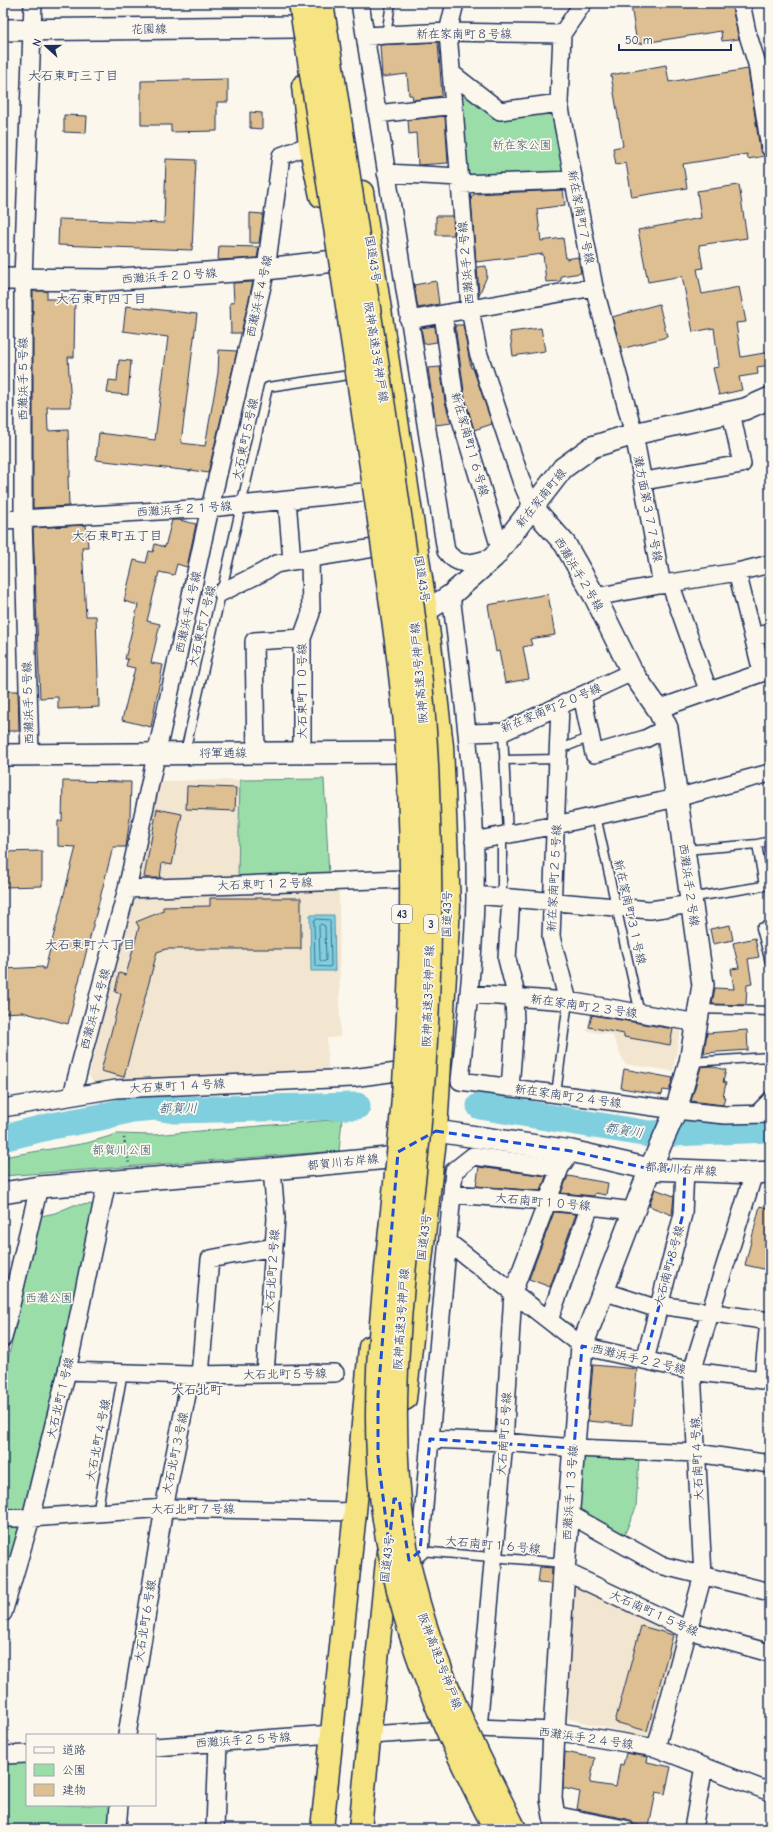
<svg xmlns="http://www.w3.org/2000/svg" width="773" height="1832" font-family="'Comic Neue','Klee One',sans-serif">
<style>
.built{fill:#f2e6d1}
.green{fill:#9bdda8;stroke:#5b8683}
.water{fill:#80cfde;stroke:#588fab}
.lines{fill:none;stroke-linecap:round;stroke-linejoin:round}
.shore{stroke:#436f91;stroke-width:1}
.river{stroke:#80cfde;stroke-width:27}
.building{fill:#debf91;stroke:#1b2f5e}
.service-casing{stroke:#1b2f5e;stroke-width:11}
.minor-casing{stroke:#1b2f5e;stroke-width:20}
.tertiary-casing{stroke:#1b2f5e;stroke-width:24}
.trunk-casing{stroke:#1b2f5e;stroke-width:25}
.path{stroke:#1b2f5e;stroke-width:2.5;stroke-dasharray:1 3;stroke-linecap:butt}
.service{stroke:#fbf7ec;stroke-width:8}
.minor{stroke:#fbf7ec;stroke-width:17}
.tertiary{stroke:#fbf7ec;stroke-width:21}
.trunk{stroke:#f6e381;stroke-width:22}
.motorway-bridge-casing{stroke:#1b2f5e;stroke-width:25;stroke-linecap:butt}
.motorway-bridge{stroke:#f6e381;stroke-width:22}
.marked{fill:none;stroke:#1d4ed8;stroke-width:3;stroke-dasharray:8 5;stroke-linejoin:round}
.labels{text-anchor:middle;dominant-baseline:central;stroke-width:3.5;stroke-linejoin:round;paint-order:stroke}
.shield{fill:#fbf7ec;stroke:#5e6b89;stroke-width:1}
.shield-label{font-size:11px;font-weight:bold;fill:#1b2f5e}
.street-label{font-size:12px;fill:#1b2f5e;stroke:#fbf7ec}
.park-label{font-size:12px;fill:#3b5a70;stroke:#fbf7ec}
.neighbourhood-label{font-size:13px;fill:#1b2f5e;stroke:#fbf7ec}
.water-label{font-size:13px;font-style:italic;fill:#34577e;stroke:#fbf7ec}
</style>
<rect width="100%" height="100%" fill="#fbf7ec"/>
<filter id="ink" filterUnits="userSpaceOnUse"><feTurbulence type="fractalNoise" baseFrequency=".025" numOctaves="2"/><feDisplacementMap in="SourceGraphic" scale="8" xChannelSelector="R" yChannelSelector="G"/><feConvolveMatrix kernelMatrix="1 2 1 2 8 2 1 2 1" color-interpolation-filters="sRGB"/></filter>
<g filter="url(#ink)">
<!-- built -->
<path class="built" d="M 240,780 L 238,877 L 145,882 L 138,875 L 160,781 Z
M 339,888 L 340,1037 L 327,1038 L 328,1074 L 121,1085 L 120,1080 L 93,1083 L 89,1075 L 131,903 L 144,895 Z
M 591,1010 L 681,1028 L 673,1071 L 625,1064 L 612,1035 L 587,1031 Z
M 582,1584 L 675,1630 L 679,1636 L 652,1731 L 644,1737 L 569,1719 L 566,1716 L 573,1590 Z"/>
<!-- green -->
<path class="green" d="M 457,80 L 498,115 L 548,110 L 556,115 L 564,169 L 558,176 L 473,178 L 464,173 Z
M 324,779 L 329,876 L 238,877 L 240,780 Z
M 342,1119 L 339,1151 L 3,1176 L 3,1157 L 87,1143 L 117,1134 L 153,1135 Z
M 98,1204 L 28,1508 L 19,1512 L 3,1512 L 3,1381 L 41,1216 L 55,1213 L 74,1205 Z
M 584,1456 L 639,1457 L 636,1508 L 622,1540 L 575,1511 L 578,1461 Z
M 3,1525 L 16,1525 L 22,1532 L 3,1591 Z
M 27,1762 L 27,1805 L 115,1805 L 113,1829 L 3,1829 L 3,1764 Z"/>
<!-- water -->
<path class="water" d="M 310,915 L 334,915 L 335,971 L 311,971 Z"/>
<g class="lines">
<!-- shore -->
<path class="shore" d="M 316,919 L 330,920 L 331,965 L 330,967 L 315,966 L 314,921 Z
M 321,924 L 325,926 L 326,960 L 324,962 L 320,960 L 319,926 Z"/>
<!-- river -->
<path class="river" d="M 480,1106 L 649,1134 L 770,1129
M 3,1138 L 52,1126 L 101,1117 L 132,1109 L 156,1107 L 174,1110 L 357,1106"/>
</g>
<!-- building -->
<path class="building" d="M 642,3 L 731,3 L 739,39 L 722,41 L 721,31 L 637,44 L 631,5 Z
M 438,42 L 442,96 L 413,100 L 412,95 L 409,95 L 407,74 L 382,77 L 380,45 Z
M 666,65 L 669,82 L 748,69 L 760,150 L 765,156 L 748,159 L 747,154 L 683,164 L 687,188 L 632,197 L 626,163 L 616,165 L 613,148 L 623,146 L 611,75 Z
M 228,79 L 228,102 L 217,102 L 217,131 L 171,132 L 171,125 L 141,125 L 141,81 Z
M 250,112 L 262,113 L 262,129 L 250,128 Z
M 64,115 L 87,116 L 86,133 L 64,132 Z
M 445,116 L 448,163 L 418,165 L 416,133 L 409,134 L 408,120 Z
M 166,159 L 196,160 L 192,250 L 58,245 L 59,219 L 164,223 Z
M 739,185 L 747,238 L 699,245 L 703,268 L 697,269 L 702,294 L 739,287 L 746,322 L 736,323 L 741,357 L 770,352 L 770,365 L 757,367 L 758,374 L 739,377 L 742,390 L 719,395 L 713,368 L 719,367 L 714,328 L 693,332 L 682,276 L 648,282 L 638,230 L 701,218 L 697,191 Z
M 563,190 L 565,205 L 537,209 L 541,241 L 563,238 L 566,259 L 578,257 L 581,273 L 561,276 L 561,281 L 546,282 L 543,254 L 476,262 L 471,198 L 474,194 Z
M 250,213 L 263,214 L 259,243 L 250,243 Z
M 436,216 L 453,216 L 454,235 L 436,235 Z
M 219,246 L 259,247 L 257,258 L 218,260 Z
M 486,266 L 487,276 L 479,295 L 477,267 Z
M 436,281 L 439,304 L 418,308 L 414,285 Z
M 253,282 L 241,333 L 231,333 L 230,303 L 234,302 L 233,283 Z
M 33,291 L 47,291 L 47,299 L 75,299 L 74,357 L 68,357 L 71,407 L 47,407 L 48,431 L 68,430 L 69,461 L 70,461 L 70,477 L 68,477 L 69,506 L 33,508 Z
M 659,304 L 667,337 L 621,349 L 612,317 Z
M 126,306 L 197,314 L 181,443 L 205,446 L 218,373 L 219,350 L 237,351 L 208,473 L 191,470 L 191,471 L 96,460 L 99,433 L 155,440 L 168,337 L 123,331 Z
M 455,325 L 463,325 L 471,368 L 473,368 L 492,424 L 474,430 L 465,398 Z
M 435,326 L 437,342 L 424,344 L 421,328 Z
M 541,328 L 545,351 L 513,356 L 510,332 Z
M 119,360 L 131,361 L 128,395 L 107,393 L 109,380 L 117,381 Z
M 440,367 L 445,402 L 451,423 L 436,425 L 428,368 Z
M 172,520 L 179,520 L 196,524 L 187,567 L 177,564 L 174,575 L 159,572 L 147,621 L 160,624 L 151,663 L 163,665 L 151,727 L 122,720 L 135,668 L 126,666 L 128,659 L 125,659 L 138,605 L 124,601 L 134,560 L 146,563 L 149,551 L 153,552 L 155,544 L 165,547 Z
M 86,525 L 88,547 L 82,547 L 86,616 L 96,616 L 99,707 L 58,709 L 58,697 L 40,698 L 33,528 Z
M 548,594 L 555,635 L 530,639 L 532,645 L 523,647 L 529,679 L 505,683 L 499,651 L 496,652 L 488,605 Z
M 3,691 L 18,691 L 19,731 L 3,731 Z
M 63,781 L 131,782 L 130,817 L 126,847 L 113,847 L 68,1024 L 22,1012 L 3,1013 L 3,969 L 43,967 L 43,969 L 45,969 L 76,847 L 58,846 L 58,821 L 62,821 Z
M 187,786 L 236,788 L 235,811 L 186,809 Z
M 157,809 L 182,814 L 172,865 L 162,863 L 160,878 L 148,878 L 144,877 Z
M 42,851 L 42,886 L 3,887 L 3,852 Z
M 210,898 L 301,898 L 301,949 L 166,949 L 157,952 L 124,1077 L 101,1071 L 121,994 L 115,992 L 119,973 L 126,975 L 139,927 L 136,922 L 163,911 L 163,907 L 210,906 Z
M 730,925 L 733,940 L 713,944 L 710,929 Z
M 755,938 L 759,957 L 748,959 L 752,984 L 747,985 L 746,1005 L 712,1004 L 715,988 L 734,989 L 731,969 L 739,968 L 733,943 Z
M 592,1015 L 673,1029 L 670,1045 L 624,1037 L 624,1034 L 589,1027 Z
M 747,1030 L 748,1050 L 704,1053 L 707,1033 Z
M 710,1066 L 726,1070 L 723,1082 L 726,1083 L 723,1097 L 725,1097 L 723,1105 L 691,1101 L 701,1067 Z
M 624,1069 L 673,1078 L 669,1091 L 663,1090 L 662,1095 L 621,1088 Z
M 479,1167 L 546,1176 L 541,1191 L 476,1186 Z
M 568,1176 L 608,1183 L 606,1195 L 595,1193 L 594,1196 L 561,1193 Z
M 655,1189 L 674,1196 L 672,1215 L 649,1206 Z
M 760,1206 L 770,1209 L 770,1262 L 768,1270 L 745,1265 Z
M 554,1212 L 576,1214 L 550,1287 L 529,1279 Z
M 593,1365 L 637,1369 L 632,1425 L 588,1421 Z
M 540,1567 L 552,1568 L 551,1584 L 538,1583 Z
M 641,1626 L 673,1635 L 647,1731 L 615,1722 Z
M 565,1752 L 595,1758 L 590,1783 L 616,1787 L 620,1764 L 623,1765 L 626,1753 L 648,1757 L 647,1762 L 671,1767 L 665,1794 L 656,1792 L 649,1827 L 634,1824 L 627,1819 L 577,1809 L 580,1792 L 563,1788 Z"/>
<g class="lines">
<defs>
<path id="service" d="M 386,35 L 391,3
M 503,732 L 508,835
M 558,750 L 591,737
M 185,752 L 268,387 L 349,375
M 504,760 L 558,759
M 596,816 L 640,1014
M 757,844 L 764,886
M 685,850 L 757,844 L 770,841
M 502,897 L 502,836
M 694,902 L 701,896 L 770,885
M 770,925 L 761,928 L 770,962
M 700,1009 L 770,1011
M 691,1062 L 770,1057
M 556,1094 L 568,1001
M 752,1113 L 770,1095
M 97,1513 L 123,1372
M 420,1551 L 564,1563"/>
<path id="minor" d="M 360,3 L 446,551 C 460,570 474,562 494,557
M 455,3 L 448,32 L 470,309 L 478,352 L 522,483 L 533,508
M 583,3 L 562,34 L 559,103 L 594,287 L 634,434 L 662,585
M 741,3 L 747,32 L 757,64 L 770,148
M 365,36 L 448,32 L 562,34
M 451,73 L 500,111 L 559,103
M 377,114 L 454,105
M 386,173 L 459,177
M 460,184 L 574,180
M 443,314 L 455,400 L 500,548
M 409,320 L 594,287
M 644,481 L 742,464 L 731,412
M 287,500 L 292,561 L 374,548
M 3,520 L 210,508 L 364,492
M 737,572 L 762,672
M 222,592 L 261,573 L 276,564 L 292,561
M 451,595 C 463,695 477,796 475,897 C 474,958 466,1020 460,1081 L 676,1110 L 725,1115 L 770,1114
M 595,597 L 670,583
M 753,637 L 770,633
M 708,690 L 670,583 L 737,572 L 770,564
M 582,695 L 594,754 L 645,739 L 667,728
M 560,706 L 551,937 L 568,1001
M 658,709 L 770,670
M 467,733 L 503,732 L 632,672
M 256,753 L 254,641 L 302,638
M 302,753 L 302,638 L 311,613 L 310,558
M 30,754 L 23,519 L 23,279 L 33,3
M 474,841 L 556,825 L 676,798 L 770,773
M 127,889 L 404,879
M 475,895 L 650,910 L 692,904
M 511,898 L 507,959 L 517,998
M 469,994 L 568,1001 L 698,1023
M 510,1088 L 515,1023 L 514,998
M 72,1095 L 127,889 L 210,508 L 266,269 L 281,156 L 310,145
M 3,1108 L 116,1089 L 352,1078 L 397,1072
M 452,1194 L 547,1201 L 634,1211
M 448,1242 L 582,1346 L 692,1371 L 770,1381
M 603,1291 L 658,1309
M 659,1305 L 770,1321
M 549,1320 L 590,1206
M 3,1338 L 39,1187
M 645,1360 L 683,1214 L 685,1170
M 67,1371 L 191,1375 L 335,1373
M 265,1374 L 276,1218 L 272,1169
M 200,1375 L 210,1259 L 274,1247
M 763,1380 L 769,1321
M 430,1439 L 504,1442 L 574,1448 L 697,1453 L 770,1464
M 569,1514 L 660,1565 L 770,1592
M 3,1518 L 31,1518 L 164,1508 L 355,1512
M 400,1568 L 420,1551 L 454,1171 L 473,1156 L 560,1168
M 564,1571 L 688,1630 L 770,1653
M 3,1613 L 31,1518 L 67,1371 L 107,1181
M 478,1728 L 504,1442 L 513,1292 L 560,1168 L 571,1151
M 127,1735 L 164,1508 L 191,1375
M 370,1735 L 478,1728 L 554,1731 L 656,1748 L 770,1792
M 155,1747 L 332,1734
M 656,1748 L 703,1575 L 692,1371 L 754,1173
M 3,1755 L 27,1754
M 554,1815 L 625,1829
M 117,1829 L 119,1805
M 215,1829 L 218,1742
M 693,1829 L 704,1766"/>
<path id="tertiary" d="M 3,30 L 296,27
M 3,279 L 105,280 L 266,269 L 334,261
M 533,508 L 565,544 L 595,597 L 632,672 L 658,709 L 667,728 L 703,985 L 690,1062 L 676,1110 L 650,1169 L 582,1346 L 564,1571 L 554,1731 L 551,1798 L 556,1829
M 426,611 L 451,595 L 494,557 L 563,468 L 592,447 L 634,434 L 745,409 L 770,398
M 3,755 L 402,752 L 424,749
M 3,1193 L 39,1187 L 272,1169 L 388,1158 L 436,1131 L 571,1151 L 650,1169 L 754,1173 L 770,1172"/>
<path id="trunk" d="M 303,86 L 310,145 L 321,196
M 362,192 L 426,611 L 442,746 L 449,906 L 436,1131 L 405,1399
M 322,1829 L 355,1512 L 370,1347
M 360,1829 L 388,1551"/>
</defs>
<!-- service casing -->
<use href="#service" class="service-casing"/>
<!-- minor casing -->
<use href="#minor" class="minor-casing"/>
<!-- tertiary casing -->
<use href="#tertiary" class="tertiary-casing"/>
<!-- trunk casing -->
<use href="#trunk" class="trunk-casing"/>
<!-- path -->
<path class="path" d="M 124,1138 L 129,1164"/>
<!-- service -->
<use href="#service" class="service"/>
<!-- minor -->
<use href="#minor" class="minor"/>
<!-- tertiary -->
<use href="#tertiary" class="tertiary"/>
<!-- trunk -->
<use href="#trunk" class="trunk"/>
<defs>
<path id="motorway-bridge" d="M 300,3 C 325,160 349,316 372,473 C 387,578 405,683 409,788 C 414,903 410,1019 400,1133 C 389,1256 367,1382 382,1505 C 397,1624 440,1724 495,1829
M 322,3 C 344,144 366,286 387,427 C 405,547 424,667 428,789 C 433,904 430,1019 419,1134 C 405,1273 382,1412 407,1552 C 425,1651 470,1740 515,1829"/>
</defs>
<!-- motorway-bridge casing -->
<use href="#motorway-bridge" class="motorway-bridge-casing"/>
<!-- motorway-bridge -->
<use href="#motorway-bridge" class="motorway-bridge"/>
</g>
</g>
<!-- marked area -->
<path class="marked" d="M 436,1131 L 571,1151 L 650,1169 L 685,1170 L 683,1214 L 645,1360 L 582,1346 L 574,1448 L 430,1439 L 420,1551 L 409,1560 L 399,1499 L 394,1499 L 389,1544 L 378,1457 L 378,1395 L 398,1152 Z"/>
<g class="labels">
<!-- shield labels -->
<g class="shield">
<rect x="392" y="905" width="20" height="18" rx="3"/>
<rect x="424" y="915" width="14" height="18" rx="3"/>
</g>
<g class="shield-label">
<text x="402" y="914">43</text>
<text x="431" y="924">3</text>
</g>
<!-- street labels -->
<g class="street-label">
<text transform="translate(149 29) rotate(-1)">花園線</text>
<text x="464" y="34">新在家南町８号線</text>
<text transform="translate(581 217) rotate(79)">新在家南町７号線</text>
<text transform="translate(373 259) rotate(81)">国道43号</text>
<text transform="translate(466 263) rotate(-95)">西灘浜手２号線</text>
<text transform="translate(169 276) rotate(-4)">西灘浜手２０号線</text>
<text transform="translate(259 296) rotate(-78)">西灘浜手４号線</text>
<text transform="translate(376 352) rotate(81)">阪神高速3号神戸線</text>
<text transform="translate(23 379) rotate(-90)">西灘浜手５号線</text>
<text transform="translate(245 439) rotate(-78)">大石東町５号線</text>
<text transform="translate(470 444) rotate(74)">新在家南町１６号線</text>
<text transform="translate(541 498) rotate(-51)">新在家南町線</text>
<text transform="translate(184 509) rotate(-4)">西灘浜手２１号線</text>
<text transform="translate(648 509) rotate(79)">灘方面第３７７号線</text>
<text transform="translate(579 574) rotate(59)">西灘浜手２号線</text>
<text transform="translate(422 579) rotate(81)">国道43号</text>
<text transform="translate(188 612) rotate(-78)">西灘浜手４号線</text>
<text transform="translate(202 626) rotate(-77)">大石東町７号線</text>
<text transform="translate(419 673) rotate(-95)">阪神高速3号神戸線</text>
<text transform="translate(302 691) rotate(-90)">大石東町１０号線</text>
<text transform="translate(28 703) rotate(-92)">西灘浜手５号線</text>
<text transform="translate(551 708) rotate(-23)">新在家南町２０号線</text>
<text x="223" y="753">将軍通線</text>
<text transform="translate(554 878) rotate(-87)">新在家南町２５号線</text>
<text transform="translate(265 884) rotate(-2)">大石東町１２号線</text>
<text transform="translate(689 885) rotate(82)">西灘浜手２号線</text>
<text transform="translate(630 912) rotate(77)">新在家南町３１号線</text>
<text transform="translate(447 914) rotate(-89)">国道43号</text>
<text transform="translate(428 996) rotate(-88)">阪神高速3号神戸線</text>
<text transform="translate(584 1006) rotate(8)">新在家南町２３号線</text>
<text transform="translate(95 1009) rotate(-75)">西灘浜手４号線</text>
<text transform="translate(177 1086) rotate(-3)">大石東町１４号線</text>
<text transform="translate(568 1096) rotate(8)">新在家南町２４号線</text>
<text transform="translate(343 1162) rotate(-6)">都賀川右岸線</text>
<text transform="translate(681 1169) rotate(4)">都賀川右岸線</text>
<text transform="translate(543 1202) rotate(5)">大石南町１０号線</text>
<text transform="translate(424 1237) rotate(-83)">国道43号</text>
<text transform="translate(669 1266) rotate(-75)">大石南町８号線</text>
<text transform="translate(272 1271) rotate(-86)">大石北町２号線</text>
<text transform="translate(401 1319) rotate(-86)">阪神高速3号神戸線</text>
<text transform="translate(639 1359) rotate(13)">西灘浜手２２号線</text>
<text transform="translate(285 1374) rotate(-1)">大石北町５号線</text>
<text transform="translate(60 1398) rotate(-77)">大石北町１号線</text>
<text transform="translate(504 1434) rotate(-86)">大石南町５号線</text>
<text transform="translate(98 1440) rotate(-79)">大石北町４号線</text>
<text transform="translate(175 1453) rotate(-78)">大石北町３号線</text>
<text transform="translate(697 1459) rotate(-93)">大石南町４号線</text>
<text transform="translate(570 1493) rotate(-86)">西灘浜手１３号線</text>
<text x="193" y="1509">大石北町７号線</text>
<text transform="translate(493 1545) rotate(5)">大石南町１６号線</text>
<text transform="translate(387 1559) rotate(-84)">国道43号</text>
<text transform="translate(654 1613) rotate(24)">大石南町１５号線</text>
<text transform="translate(145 1621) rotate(-81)">大石北町６号線</text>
<text transform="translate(440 1661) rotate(69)">阪神高速3号神戸線</text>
<text transform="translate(586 1738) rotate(8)">西灘浜手２４号線</text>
<text transform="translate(243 1740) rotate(-4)">西灘浜手２５号線</text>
</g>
<!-- park labels -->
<g class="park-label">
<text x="522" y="145">新在家公園</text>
<text x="122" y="1150">都賀川公園</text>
<text x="49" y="1298">西灘公園</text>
</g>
<!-- neighbourhood labels -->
<g class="neighbourhood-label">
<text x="73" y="75">大石東町三丁目</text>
<text x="101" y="298">大石東町四丁目</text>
<text x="117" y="535">大石東町五丁目</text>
<text x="90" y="944">大石東町六丁目</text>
<text x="197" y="1389">大石北町</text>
</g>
<!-- water labels -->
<g class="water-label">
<text transform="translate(178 1108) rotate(-1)">都賀川</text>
<text transform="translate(624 1130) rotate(9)">都賀川</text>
</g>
</g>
<!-- margin -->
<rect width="773" height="1832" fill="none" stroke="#fbf7ec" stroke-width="16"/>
<rect x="8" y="8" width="757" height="1816" fill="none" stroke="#1b2f5e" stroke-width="1.5" filter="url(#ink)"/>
<!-- legend -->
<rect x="26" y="1734" width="130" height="72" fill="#fbf7ec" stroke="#a1a7b3"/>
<rect x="34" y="1747" width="20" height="6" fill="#fbf7ec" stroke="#a1a7b3"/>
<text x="62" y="1754" font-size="12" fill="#1b2f5e">道路</text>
<rect x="34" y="1764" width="20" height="12" fill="#9bdda8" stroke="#a1a7b3"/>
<text x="62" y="1774" font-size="12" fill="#1b2f5e">公園</text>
<rect x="34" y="1784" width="20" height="12" fill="#debf91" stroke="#a1a7b3"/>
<text x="62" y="1794" font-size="12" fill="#1b2f5e">建物</text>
<!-- north arrow -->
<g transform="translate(46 46) rotate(291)" stroke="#fbf7ec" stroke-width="3" paint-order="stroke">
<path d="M0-3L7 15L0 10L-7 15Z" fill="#1b2f5e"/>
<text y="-6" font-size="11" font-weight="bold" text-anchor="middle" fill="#1b2f5e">N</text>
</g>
<!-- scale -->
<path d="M619 44v6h112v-6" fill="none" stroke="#1b2f5e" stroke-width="2"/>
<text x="625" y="44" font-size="12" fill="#1b2f5e" stroke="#fbf7ec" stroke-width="3" paint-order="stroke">50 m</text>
</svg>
